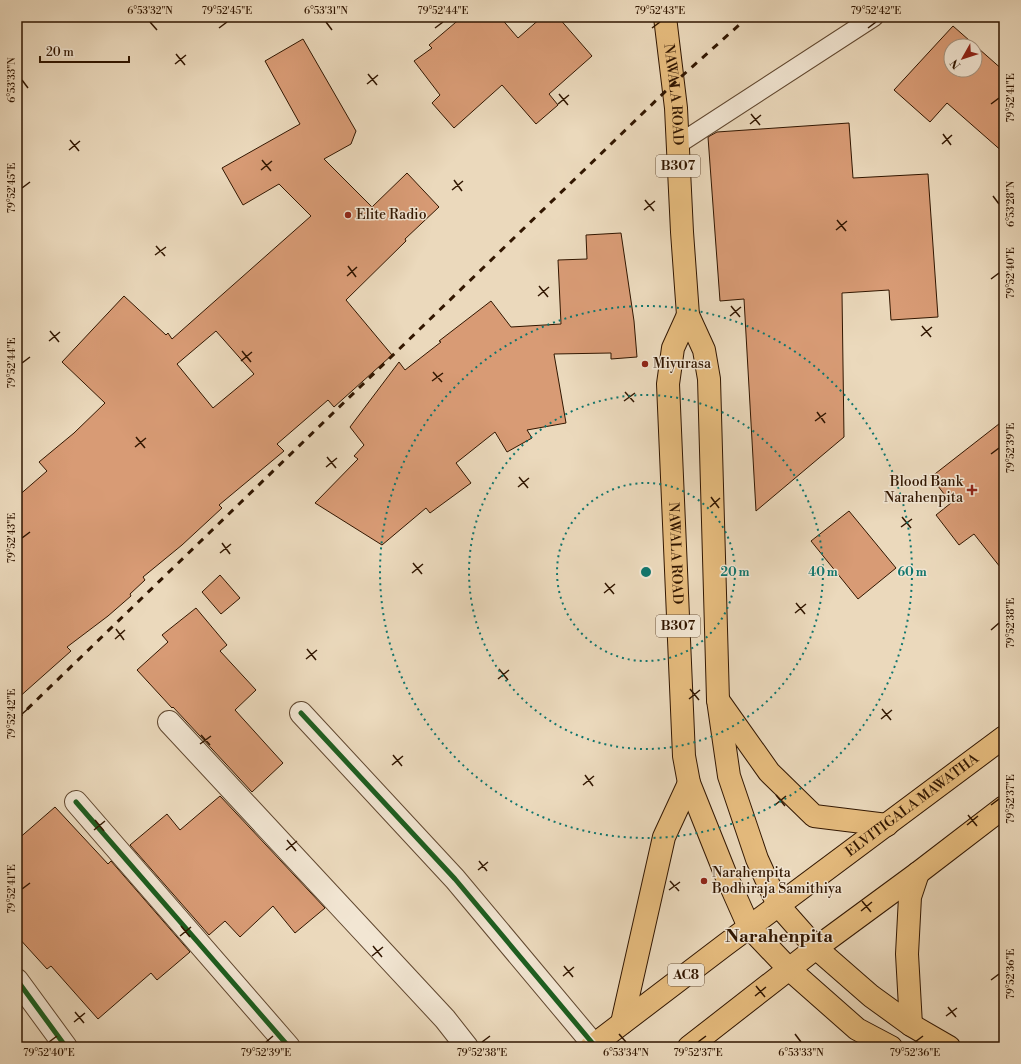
<svg xmlns="http://www.w3.org/2000/svg" width="1021" height="1064" font-family="'Libre Bodoni',serif">
<style>
.building{fill:#d89b75;stroke:#311600;fill-rule:evenodd}
.lines{fill:none;stroke-linecap:round;stroke-linejoin:round}
.lane-casing{stroke:#60472f;stroke-width:20}
.street-casing{stroke:#60472f;stroke-width:24}
.primary-casing{stroke:#311600;stroke-width:24}
.highway-casing{stroke:#311600;stroke-width:24}
.lane{stroke:#f2e6d3;stroke-width:18}
.street{stroke:#f2e6d3;stroke-width:22}
.primary{stroke:#e6bc7e;stroke-width:22}
.highway{stroke:#e6bc7e;stroke-width:22}
.rail{stroke:#311600;stroke-width:3;stroke-dasharray:7 7;stroke-linecap:butt}
.cycleway-casing{stroke:#f2e6d3;stroke-width:8}
.cycleway{stroke:#1b5e20;stroke-width:5}
.ticks{fill:none;stroke:#311600;stroke-width:1.5}
.ring{fill:none;stroke:#0f766e;stroke-width:2;stroke-dasharray:2 4}
.poi-dot{fill:#8f2418;stroke:#f2e6d3;stroke-width:1.5}
.labels{text-anchor:middle;dominant-baseline:central;stroke-width:3;stroke-linejoin:round;paint-order:stroke}
.shield{fill:#f2e6d3;stroke:#6b543f;stroke-width:1}
.shield-label{font-size:13px;font-weight:bold;fill:#311600}
.street-label{font-size:14px;fill:#311600;stroke:#f2e6d3}
.poi-label{font-size:14px;fill:#311600;stroke:#f2e6d3;text-anchor:start}
.district-label{font-size:18px;font-weight:bold;fill:#311600;stroke:#f2e6d3}
.centre{fill:#0f766e;stroke:#f2e6d3;stroke-width:2}
.ring-label{font-size:12px;text-anchor:middle;font-weight:bold;fill:#0f766e;stroke:#f2e6d3;stroke-width:3;stroke-linejoin:round;paint-order:stroke}
.neatline{fill:none;stroke:#311600;stroke-width:1.5}
.ticks-label{font-size:10px;text-anchor:middle;fill:#311600}
</style>
<rect width="100%" height="100%" fill="#ebd9bc"/>
<filter id="stains"><feTurbulence type="fractalNoise" baseFrequency=".005" numOctaves="4"/><feColorMatrix values="0 0 0 0 .2 0 0 0 0 .09 0 0 0 0 .02 0 0 0 .5 -.17"/></filter>
<radialGradient id="worn" r=".72"><stop offset=".6" stop-color="#630" stop-opacity="0"/><stop offset="1" stop-color="#630" stop-opacity=".3"/></radialGradient>
<!-- building -->
<path class="building" d="M 462,17 L 500,17 L 518,38 L 542,17 L 558,17 L 592,56 L 549,94 L 558,105 L 536,124 L 502,85 L 454,128 L 432,103 L 440,95 L 414,61 L 432,48 L 429,45 Z
M 953,26 L 1004,71 L 1004,153 L 947,103 L 930,122 L 894,90 ZM 951,46 L 975,46 L 975,70 L 951,70 Z
M 303,39 L 356,131 L 351,144 L 324,159 L 372,207 L 407,173 L 439,207 L 405,239 L 406,241 L 346,300 L 392,355 L 334,407 L 328,400 L 277,444 L 284,451 L 219,505 L 222,508 L 182,545 L 143,577 L 145,580 L 130,594 L 131,596 L 108,616 L 67,647 L 71,651 L 17,699 L 17,497 L 47,471 L 39,462 L 74,433 L 105,403 L 62,362 L 124,296 L 166,335 L 168,333 L 172,339 L 311,216 L 279,184 L 243,205 L 222,168 L 300,124 L 265,61 ZM 216,331 L 254,374 L 213,408 L 177,364 Z
M 849,123 L 853,178 L 928,174 L 938,317 L 891,320 L 889,290 L 842,293 L 844,437 L 756,511 L 744,299 L 720,301 L 708,137 L 717,132 Z
M 621,233 L 634,321 L 637,357 L 611,359 L 611,353 L 554,354 L 566,423 L 527,430 L 532,438 L 507,452 L 495,432 L 456,463 L 471,483 L 430,513 L 426,508 L 382,545 L 315,503 L 358,459 L 354,456 L 364,445 L 350,427 L 399,362 L 405,370 L 441,342 L 439,341 L 491,301 L 511,327 L 561,324 L 558,260 L 587,259 L 586,235 Z
M 1004,420 L 1004,572 L 974,534 L 959,545 L 936,515 L 951,503 L 931,477 Z
M 849,511 L 896,568 L 858,599 L 811,541 Z
M 220,575 L 240,598 L 221,614 L 202,592 Z
M 196,608 L 227,645 L 220,651 L 256,690 L 235,710 L 283,763 L 252,792 L 173,707 L 172,708 L 137,670 L 168,642 L 162,635 Z
M 220,796 L 325,908 L 295,933 L 273,906 L 240,937 L 225,921 L 209,935 L 130,845 L 167,814 L 180,830 Z
M 55,807 L 108,864 L 111,861 L 190,952 L 157,980 L 151,973 L 98,1019 L 51,966 L 47,969 L 17,936 L 17,840 Z"/>
<g class="lines">
<defs>
<path id="lane" d="M 677,145 L 874,17"/>
<path id="street" d="M 301,713 L 455,879 L 594,1045
M 169,722 L 445,1019 L 467,1047
M 76,802 L 289,1047
M 17,980 L 66,1047"/>
<g id="primary">
<path id="s1" d="M 665,17 L 676,108 L 682,232 L 688,315 L 704,350 L 709,379 L 718,700 L 729,776 L 757,859 L 778,905 L 816,948 L 871,996 L 911,1025 L 949,1047"/>
<path id="s2" d="M 688,315 L 673,348 L 668,384 L 684,756 L 689,783 L 725,873 L 749,927 L 789,969 L 857,1029 L 891,1047"/>
</g>
<g id="highway">
<path d="M 718,700 L 769,772 L 814,816 L 887,825"/>
<path d="M 622,1023 L 664,837 L 689,783"/>
<path d="M 911,1025 L 907,954 L 910,897 L 918,873"/>
<path id="s3" d="M 591,1047 L 725,945 L 1004,737"/>
<path d="M 689,1047 L 816,948 L 918,873 L 1004,807"/>
</g>
</defs>
<!-- lane casing -->
<use href="#lane" class="lane-casing"/>
<!-- street casing -->
<use href="#street" class="street-casing"/>
<!-- primary casing -->
<use href="#primary" class="primary-casing"/>
<!-- highway casing -->
<use href="#highway" class="highway-casing"/>
<!-- lane -->
<use href="#lane" class="lane"/>
<!-- street -->
<use href="#street" class="street"/>
<!-- primary -->
<use href="#primary" class="primary"/>
<!-- highway -->
<use href="#highway" class="highway"/>
<!-- rail -->
<path class="rail" d="M 17,719 L 673,84 L 748,17"/>
<defs>
<path id="cycleway" d="M 301,713 L 455,879 L 594,1045
M 76,802 L 289,1047
M 17,980 L 66,1047"/>
</defs>
<!-- cycleway casing -->
<use href="#cycleway" class="cycleway-casing"/>
<!-- cycleway -->
<use href="#cycleway" class="cycleway"/>
</g>
<!-- ticks -->
<path class="ticks" d="M 150,22 L 157,30M 326,22 L 332,30M 219,28 L 227,22M 435,28 L 443,22M 652,28 L 660,22M 868,28 L 876,22M 176,54 L 185,65M 175,64 L 186,55M 368,74 L 377,85M 22,80 L 28,88M 367,84 L 378,75M 559,94 L 568,105M 558,104 L 569,95M 991,104 L 999,98M 751,114 L 760,125M 750,124 L 761,115M 943,134 L 951,145M 70,140 L 79,151M 942,144 L 952,135M 69,150 L 80,141M 262,160 L 271,171M 261,170 L 272,161M 454,180 L 462,191M 22,188 L 30,182M 452,190 L 463,181M 993,196 L 999,204M 645,200 L 654,211M 644,210 L 655,201M 837,220 L 846,231M 836,230 L 847,221M 156,246 L 165,256M 155,255 L 166,247M 348,266 L 356,277M 347,276 L 357,267M 991,279 L 999,273M 539,286 L 548,297M 538,296 L 549,287M 731,306 L 740,317M 730,316 L 741,307M 922,326 L 931,337M 50,331 L 59,342M 921,336 L 932,327M 49,341 L 60,332M 242,351 L 251,362M 241,361 L 252,352M 22,363 L 30,357M 433,372 L 442,382M 432,381 L 443,373M 625,392 L 634,402M 624,401 L 635,393M 817,412 L 825,423M 815,421 L 826,413M 136,437 L 145,448M 135,447 L 146,438M 991,454 L 999,448M 327,457 L 336,468M 326,467 L 337,458M 519,477 L 528,488M 518,487 L 529,478M 711,497 L 719,508M 710,507 L 720,498M 902,517 L 911,528M 901,527 L 912,519M 22,538 L 30,532M 222,543 L 230,554M 220,553 L 231,544M 413,563 L 422,574M 412,573 L 423,564M 605,583 L 614,594M 604,593 L 615,584M 796,603 L 805,614M 795,613 L 806,604M 116,629 L 124,640M 991,630 L 999,623M 115,639 L 125,630M 307,649 L 316,660M 306,659 L 317,650M 499,669 L 508,680M 498,679 L 509,670M 690,689 L 699,700M 689,699 L 700,690M 882,709 L 891,720M 22,714 L 30,707M 881,719 L 892,710M 201,735 L 210,745M 200,744 L 211,736M 393,755 L 402,766M 392,765 L 403,756M 585,775 L 593,786M 583,785 L 594,776M 776,795 L 785,806M 775,805 L 786,796M 991,805 L 999,799M 968,815 L 977,826M 95,820 L 104,831M 967,825 L 978,816M 94,830 L 105,821M 287,840 L 296,851M 286,850 L 297,841M 479,861 L 487,871M 478,870 L 488,862M 670,881 L 679,891M 22,889 L 30,883M 669,890 L 680,882M 862,901 L 871,912M 861,911 L 872,902M 181,926 L 190,937M 180,936 L 191,927M 373,946 L 382,957M 372,956 L 383,947M 564,966 L 573,977M 563,976 L 574,967M 991,980 L 999,974M 756,986 L 765,997M 755,996 L 766,987M 948,1007 L 956,1017M 75,1012 L 84,1023M 946,1016 L 957,1008M 74,1022 L 85,1013M 619,1034 L 626,1042M 795,1034 L 801,1042M 49,1042 L 57,1036M 266,1042 L 273,1036M 482,1042 L 490,1036M 698,1042 L 706,1036M 915,1042 L 923,1036"/>
<!-- distance rings -->
<g class="ring">
<circle cx="646" cy="572" r="89"/>
<circle cx="646" cy="572" r="177"/>
<circle cx="646" cy="572" r="266"/>
</g>
<!-- markers -->
<g class="poi-dot">
<circle cx="348" cy="215" r="4"/>
<circle cx="645" cy="364" r="4"/>
<path d="M970 484h4v4h4v4h-4v4h-4v-4h-4v-4h4z"/>
<circle cx="704" cy="881" r="4"/>
</g>
<g class="labels">
<!-- shield labels -->
<g class="shield">
<rect x="656" y="155" width="44" height="22" rx="3"/>
<rect x="656" y="615" width="44" height="22" rx="3"/>
<rect x="668" y="964" width="36" height="22" rx="3"/>
</g>
<g class="shield-label">
<text x="678" y="166">B307</text>
<text x="678" y="626">B307</text>
<text x="686" y="975">AC8</text>
</g>
<!-- street labels -->
<g class="street-label">
<text stroke="none"><textPath href="#s1" startOffset="78">NAWALA ROAD</textPath></text>
<text stroke="none"><textPath href="#s2" startOffset="242">NAWALA ROAD</textPath></text>
<text stroke="none"><textPath href="#s3" startOffset="402">ELVITIGALA MAWATHA</textPath></text>
</g>
<!-- poi labels -->
<g class="poi-label">
<text x="356" y="215">Elite Radio</text>
<text x="653" y="364">Miyurasa</text>
<text x="963" y="482" text-anchor="end">Blood Bank<tspan x="963" dy="16">Narahenpita</tspan></text>
<text x="712" y="873">Narahenpita<tspan x="712" dy="16">Bodhiraja Samithiya</tspan></text>
</g>
<!-- district labels -->
<g class="district-label">
<text x="779" y="936">Narahenpita</text>
</g>
</g>
<circle cx="646" cy="572" r="6" class="centre"/>
<g class="ring-label">
<text x="735" y="576">20 m</text>
<text x="823" y="576">40 m</text>
<text x="912" y="576">60 m</text>
</g>
<!-- margin -->
<rect width="1021" height="1064" fill="none" stroke="#ebd9bc" stroke-width="44"/>
<!-- north arrow -->
<g transform="translate(963 58) rotate(231)"><circle r="19" fill="#f2e6d3" stroke="#a5937f"/>
<path d="M0-3L7 15L0 10L-7 15Z" fill="#8f2418"/>
<text y="-6" font-size="11" font-weight="bold" text-anchor="middle" fill="#311600">N</text>
</g>
<!-- scale -->
<path d="M40 56v6h89v-6" fill="none" stroke="#311600" stroke-width="2"/>
<text x="46" y="56" font-size="12" fill="#311600" stroke="#f2e6d3" stroke-width="3" paint-order="stroke">20 m</text>
<rect x="22" y="22" width="977" height="1020" class="neatline"/>
<g class="ticks-label">
<text x="150" y="14">6°53'32"N</text>
<text x="227" y="14">79°52'45"E</text>
<text x="326" y="14">6°53'31"N</text>
<text x="443" y="14">79°52'44"E</text>
<text x="660" y="14">79°52'43"E</text>
<text x="876" y="14">79°52'42"E</text>
<text transform="translate(11 80) rotate(-90)" y="4">6°53'33"N</text>
<text transform="translate(1010 98) rotate(-90)" y="4">79°52'41"E</text>
<text transform="translate(11 188) rotate(-90)" y="4">79°52'45"E</text>
<text transform="translate(1010 204) rotate(-90)" y="4">6°53'28"N</text>
<text transform="translate(1010 273) rotate(-90)" y="4">79°52'40"E</text>
<text transform="translate(11 363) rotate(-90)" y="4">79°52'44"E</text>
<text transform="translate(1010 448) rotate(-90)" y="4">79°52'39"E</text>
<text transform="translate(11 538) rotate(-90)" y="4">79°52'43"E</text>
<text transform="translate(1010 623) rotate(-90)" y="4">79°52'38"E</text>
<text transform="translate(11 714) rotate(-90)" y="4">79°52'42"E</text>
<text transform="translate(1010 799) rotate(-90)" y="4">79°52'37"E</text>
<text transform="translate(11 889) rotate(-90)" y="4">79°52'41"E</text>
<text transform="translate(1010 974) rotate(-90)" y="4">79°52'36"E</text>
<text x="49" y="1056">79°52'40"E</text>
<text x="266" y="1056">79°52'39"E</text>
<text x="482" y="1056">79°52'38"E</text>
<text x="626" y="1056">6°53'34"N</text>
<text x="698" y="1056">79°52'37"E</text>
<text x="801" y="1056">6°53'33"N</text>
<text x="915" y="1056">79°52'36"E</text>
</g>
<rect width="100%" height="100%" filter="url(#stains)"/>
<rect width="100%" height="100%" fill="url(#worn)"/>
</svg>
